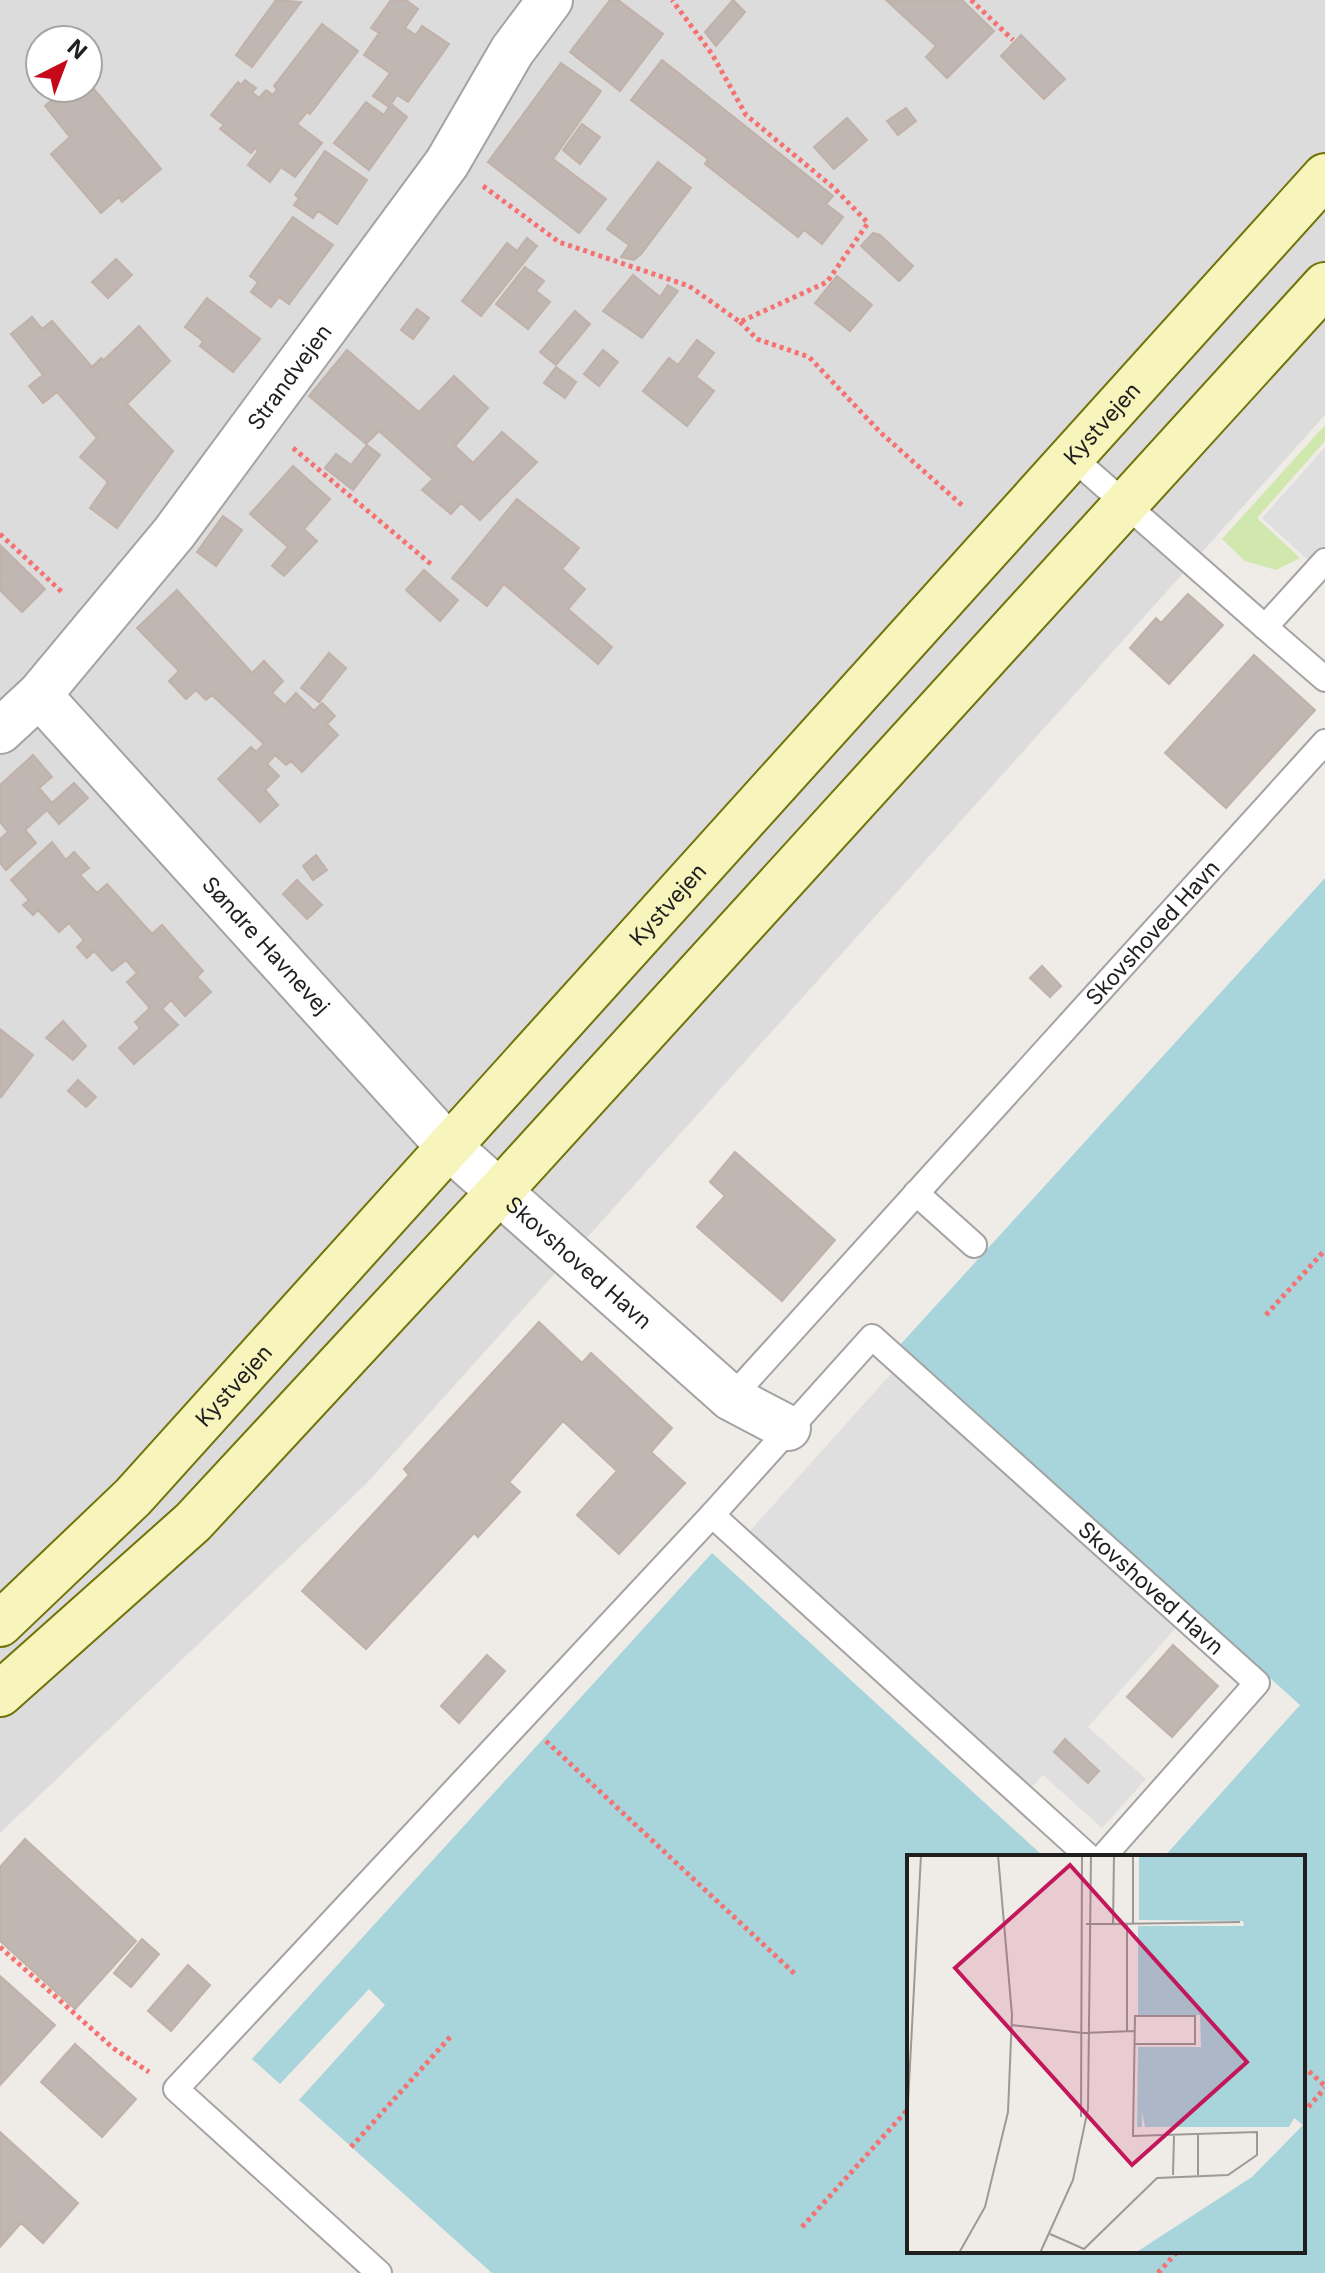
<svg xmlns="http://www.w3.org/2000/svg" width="1325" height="2273" font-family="Inter,sans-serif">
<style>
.residential{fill:#dddcdc;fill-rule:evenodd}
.grass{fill:#d0e7ae}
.parking{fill:#dfdfdf}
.water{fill:#a8d4db}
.building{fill:#c0b7b2;stroke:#c0b1a9;stroke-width:2}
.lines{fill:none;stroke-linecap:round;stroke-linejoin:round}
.service-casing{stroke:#a3a3a3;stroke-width:28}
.minor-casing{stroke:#a3a3a3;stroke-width:48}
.secondary-casing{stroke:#717309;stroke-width:48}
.path{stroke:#f47372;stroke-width:5;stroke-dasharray:4 4;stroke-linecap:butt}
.service{stroke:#fff;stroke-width:24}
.minor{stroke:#fff;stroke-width:44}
.secondary{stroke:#f7f4bc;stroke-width:44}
.labels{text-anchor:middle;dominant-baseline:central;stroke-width:7;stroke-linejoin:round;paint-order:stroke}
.street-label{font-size:22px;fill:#1f1f1f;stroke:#fff}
.inset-road{fill:none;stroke:#9c9996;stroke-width:2}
.view{fill:#c2185b;fill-opacity:0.15;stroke:#c2185b;stroke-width:4}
.inset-edge{fill:none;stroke:#1f1f1f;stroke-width:4}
</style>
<rect width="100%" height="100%" fill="#efebe6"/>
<!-- residential -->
<path class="residential" d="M 0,0 L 1325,0 L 1325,415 L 366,1484 L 0,1833 ZM 40,40 L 88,40 L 88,88 L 40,88 Z"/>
<!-- grass -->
<path class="grass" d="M 1325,425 L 1325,441 L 1257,518 L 1300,558 L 1276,570 L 1245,561 L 1222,539 Z"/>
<!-- parking -->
<path class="parking" d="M 1325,447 L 1325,576 L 1262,518 Z
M 898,1366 L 1181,1622 L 1088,1727 L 1146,1779 L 1102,1828 L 1043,1775 L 1031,1788 L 748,1533 Z"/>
<!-- water -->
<path class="water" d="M 1325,878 L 1325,2273 L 492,2273 L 299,2100 L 385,2005 L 369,1989 L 280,2084 L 252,2059 L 712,1553 L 1044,1857 L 909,1857 L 909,2251 L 1303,2251 L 1303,1857 L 1164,1857 L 1300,1705 L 900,1345 Z"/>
<!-- building -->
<path class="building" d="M 276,0 L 301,2 L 252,67 L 236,55 Z
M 391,0 L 406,0 L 418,9 L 405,28 L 416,35 L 422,26 L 449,44 L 408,102 L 397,95 L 391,104 L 407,117 L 369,170 L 334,143 L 366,102 L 384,115 L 389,107 L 373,96 L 390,73 L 364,55 L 379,33 L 371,28 Z
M 610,0 L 618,0 L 663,34 L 620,91 L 570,52 Z
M 733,0 L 745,12 L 716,46 L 705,32 Z
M 886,0 L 962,0 L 994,31 L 947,78 L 926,57 L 936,46 Z
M 322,24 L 358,51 L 310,114 L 307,112 L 297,124 L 322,143 L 295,177 L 281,167 L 270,182 L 248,165 L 258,151 L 255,148 L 251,153 L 220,129 L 224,125 L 211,115 L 238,82 L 241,85 L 245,80 L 256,88 L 252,92 L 259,98 L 266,90 L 273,95 L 277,89 L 274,86 Z
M 1021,35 L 1065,79 L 1044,99 L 1001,56 Z
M 662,60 L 833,196 L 826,204 L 843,217 L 822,244 L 804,230 L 798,237 L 705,164 L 708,159 L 631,100 Z
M 561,63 L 601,91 L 553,159 L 606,199 L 579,233 L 488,162 Z
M 88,82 L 161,169 L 122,202 L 119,197 L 101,213 L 51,154 L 70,137 L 45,106 L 66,88 L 88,88 Z
M 906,108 L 916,121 L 898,135 L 887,121 Z
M 847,118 L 867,140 L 834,169 L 814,147 Z
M 582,124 L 600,137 L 580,164 L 563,150 Z
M 325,151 L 367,180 L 337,224 L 318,211 L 313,218 L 294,205 L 299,198 L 295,195 Z
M 658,162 L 691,188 L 641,254 L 634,260 L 621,257 L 629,245 L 607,229 Z
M 293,217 L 333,245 L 289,304 L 279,297 L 271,307 L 251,292 L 258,282 L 250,276 Z
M 873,233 L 880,235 L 913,266 L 899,281 L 861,246 Z
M 527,238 L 537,246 L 481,316 L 462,301 L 507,243 L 517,251 Z
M 116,259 L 132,275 L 108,298 L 92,282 Z
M 525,267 L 544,281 L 536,291 L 550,302 L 528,329 L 496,304 Z
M 633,275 L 660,297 L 668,285 L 678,291 L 642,338 L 603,311 Z
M 837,276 L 872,305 L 850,331 L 815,303 Z
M 207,298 L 260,339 L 233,372 L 200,346 L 203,341 L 185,327 Z
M 417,309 L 429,318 L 413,339 L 401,330 Z
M 575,311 L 590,324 L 556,365 L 540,352 Z
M 32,317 L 42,329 L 52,321 L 92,367 L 101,358 L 104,360 L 139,326 L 170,361 L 127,404 L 173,451 L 117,528 L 90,508 L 108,482 L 80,457 L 97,438 L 57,392 L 43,403 L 29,386 L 43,375 L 11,334 Z
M 697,340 L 714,353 L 696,377 L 714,391 L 687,426 L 643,391 L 669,358 L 678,365 Z
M 347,350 L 419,412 L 454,376 L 488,408 L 455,446 L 473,463 L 502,432 L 537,462 L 480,520 L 461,503 L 451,514 L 422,490 L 433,479 L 379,431 L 366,444 L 309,396 Z
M 603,350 L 618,362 L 599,386 L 584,374 Z
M 556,367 L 576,382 L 565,398 L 544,383 Z
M 367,445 L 380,455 L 353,490 L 325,468 L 336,454 L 351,465 Z
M 293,466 L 330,499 L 304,529 L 317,541 L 284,576 L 272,566 L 288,547 L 250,514 Z
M 517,499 L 579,548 L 562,569 L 585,589 L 568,609 L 612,647 L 598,664 L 504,584 L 487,606 L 452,578 Z
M 223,516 L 242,530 L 216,566 L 197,552 Z
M 1,546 L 45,589 L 22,612 L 0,590 Z
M 424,570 L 458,600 L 440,621 L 406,590 Z
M 177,590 L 252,673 L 264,661 L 283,681 L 272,693 L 285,705 L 296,693 L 314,711 L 322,703 L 335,716 L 327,724 L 338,735 L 302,772 L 291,761 L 286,765 L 275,755 L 267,764 L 279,776 L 265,790 L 278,805 L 260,822 L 218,779 L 251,747 L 256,752 L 264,744 L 212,695 L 206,700 L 196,690 L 186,699 L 169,681 L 179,671 L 137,628 Z
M 1188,594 L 1223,625 L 1169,684 L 1130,648 L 1156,618 L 1161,623 Z
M 329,653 L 346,668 L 319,702 L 301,688 Z
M 1254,655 L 1315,710 L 1226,808 L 1165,753 Z
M 33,755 L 52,777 L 39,788 L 52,803 L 74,783 L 88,798 L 59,824 L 47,810 L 25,830 L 36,843 L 6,870 L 0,863 L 0,839 L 8,832 L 0,822 L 0,785 Z
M 52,842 L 66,860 L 74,852 L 89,868 L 80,875 L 97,893 L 107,884 L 152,934 L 162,925 L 203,971 L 197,977 L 211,992 L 185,1016 L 171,1000 L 162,1009 L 178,1025 L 134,1064 L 119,1048 L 140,1028 L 135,1022 L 150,1008 L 127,982 L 137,973 L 126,960 L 112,971 L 94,951 L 87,958 L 77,947 L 84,940 L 69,923 L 59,932 L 38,910 L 33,915 L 23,905 L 29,900 L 11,880 Z
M 316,855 L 327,870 L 313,880 L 303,866 Z
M 297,880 L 322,905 L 307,919 L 283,894 Z
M 1042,966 L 1061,986 L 1050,997 L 1030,978 Z
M 63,1021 L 86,1046 L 73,1060 L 46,1038 Z
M 0,1029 L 33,1055 L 1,1097 L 0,1095 Z
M 78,1080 L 96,1097 L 86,1107 L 68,1091 Z
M 735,1152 L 835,1240 L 782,1301 L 697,1227 L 725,1196 L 710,1182 Z
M 539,1322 L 582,1363 L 591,1353 L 672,1428 L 651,1452 L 685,1483 L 619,1554 L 577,1515 L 617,1471 L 563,1421 L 509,1482 L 520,1492 L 478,1537 L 474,1533 L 366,1649 L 302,1591 L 409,1475 L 404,1469 Z
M 1173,1645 L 1218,1686 L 1172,1737 L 1127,1697 Z
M 487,1655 L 505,1671 L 459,1723 L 441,1706 Z
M 1065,1739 L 1099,1771 L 1088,1783 L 1054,1752 Z
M 25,1839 L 136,1941 L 75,2009 L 0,1941 L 0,1867 Z
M 142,1939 L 159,1954 L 131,1987 L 114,1973 Z
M 188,1965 L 210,1985 L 171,2031 L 148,2011 Z
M 0,1976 L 55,2025 L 0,2085 Z
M 75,2044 L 136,2099 L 102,2137 L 41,2082 Z
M 0,2132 L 78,2203 L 43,2243 L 21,2223 L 0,2247 Z"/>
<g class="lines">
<defs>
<g id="service">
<path d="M 1072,457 L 1265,627 L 1325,561"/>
<path d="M 1265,627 L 1325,679"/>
<path d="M 916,1193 L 974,1245"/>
<path id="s1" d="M 731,1398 L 1325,742"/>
<path d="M 712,1515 L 1089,1857"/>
<path id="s2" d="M 379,2273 L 176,2089 L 712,1515 L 872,1337 L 1257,1683 L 1103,1857"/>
</g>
<g id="minor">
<path id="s3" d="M 39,695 L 449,1147 L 731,1398 L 788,1428"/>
<path id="s4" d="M 0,731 L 39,695 L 174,533 L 447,163 L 512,51 L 550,0"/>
</g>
<g id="secondary">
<path id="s5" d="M 0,1624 L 133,1497 L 1325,176"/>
<path d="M 0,1694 L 193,1522 L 500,1191 L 1325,285"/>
</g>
</defs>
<!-- service casing -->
<use href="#service" class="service-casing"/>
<!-- minor casing -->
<use href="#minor" class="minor-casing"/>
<!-- secondary casing -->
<use href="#secondary" class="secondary-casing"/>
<!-- path -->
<path class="path" d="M 971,0 L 1013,40
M 483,186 L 559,242 L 689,286 L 740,322 L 827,282 L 868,223 L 834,188 L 746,115 L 712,54 L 672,0
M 740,322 L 757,339 L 809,357 L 881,433 L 964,507
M 293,448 L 432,565
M 0,534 L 64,594
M 1266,1315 L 1325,1250
M 546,1741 L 796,1975
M 0,1947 L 113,2048 L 149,2072
M 1303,2066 L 1325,2086
M 1303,2113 L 1325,2088
M 351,2147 L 451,2036
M 802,2227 L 909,2108
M 1158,2273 L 1178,2251"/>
<!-- service -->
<use href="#service" class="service"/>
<!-- minor -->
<use href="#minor" class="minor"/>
<!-- secondary -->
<use href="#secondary" class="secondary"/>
</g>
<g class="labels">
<!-- street labels -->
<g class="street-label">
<text stroke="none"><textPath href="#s4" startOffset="458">Strandvejen</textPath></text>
<text stroke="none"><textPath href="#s5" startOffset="1630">Kystvejen</textPath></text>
<text stroke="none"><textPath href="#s5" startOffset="982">Kystvejen</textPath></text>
<text stroke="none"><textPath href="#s1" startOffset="628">Skovshoved Havn</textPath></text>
<text stroke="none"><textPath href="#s3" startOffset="338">Søndre Havnevej</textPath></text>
<text stroke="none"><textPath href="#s3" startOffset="784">Skovshoved Havn</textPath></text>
<text stroke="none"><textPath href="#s5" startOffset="334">Kystvejen</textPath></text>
<text stroke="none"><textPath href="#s2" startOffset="1674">Skovshoved Havn</textPath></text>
</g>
</g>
<!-- overview -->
<g transform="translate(907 1855)">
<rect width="398" height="398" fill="#efebe6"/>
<path d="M 232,0 L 398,0 L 398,398 L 228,398 L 345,322 L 396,270 L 387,263 L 382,272 L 238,272 L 235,257 L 235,272 L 230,272 L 231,192 L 294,192 L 293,160 L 231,160 L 231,71 L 337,71 L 336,66 L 232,65 Z" fill="#a8d4db"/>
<path class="inset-road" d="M 226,68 L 226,0M 179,69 L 206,69 L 207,0M 206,69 L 333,67M 105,170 L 176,178 L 227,176M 220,177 L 220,69M 174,262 L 175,0M 0,267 L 14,0M 266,320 L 267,281M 291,320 L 291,278M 143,379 L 177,394 L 250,323 L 321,320 L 350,300 L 350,277 L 226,281 L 228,161 L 288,161 L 288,189 L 228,189M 52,398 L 78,352 L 101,257 L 105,160 L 91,0M 133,398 L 166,325 L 181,254 L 184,0"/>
<path class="view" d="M 163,10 L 340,207 L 225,310 L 48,113 Z"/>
<rect width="398" height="398" class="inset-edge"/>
</g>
<!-- north arrow -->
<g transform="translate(64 64) rotate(42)"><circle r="38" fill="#ffffff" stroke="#a5a5a5" stroke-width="2"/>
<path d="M0-6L14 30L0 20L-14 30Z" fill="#c6081b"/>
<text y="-12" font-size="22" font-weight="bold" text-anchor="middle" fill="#1f1f1f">N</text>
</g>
</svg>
